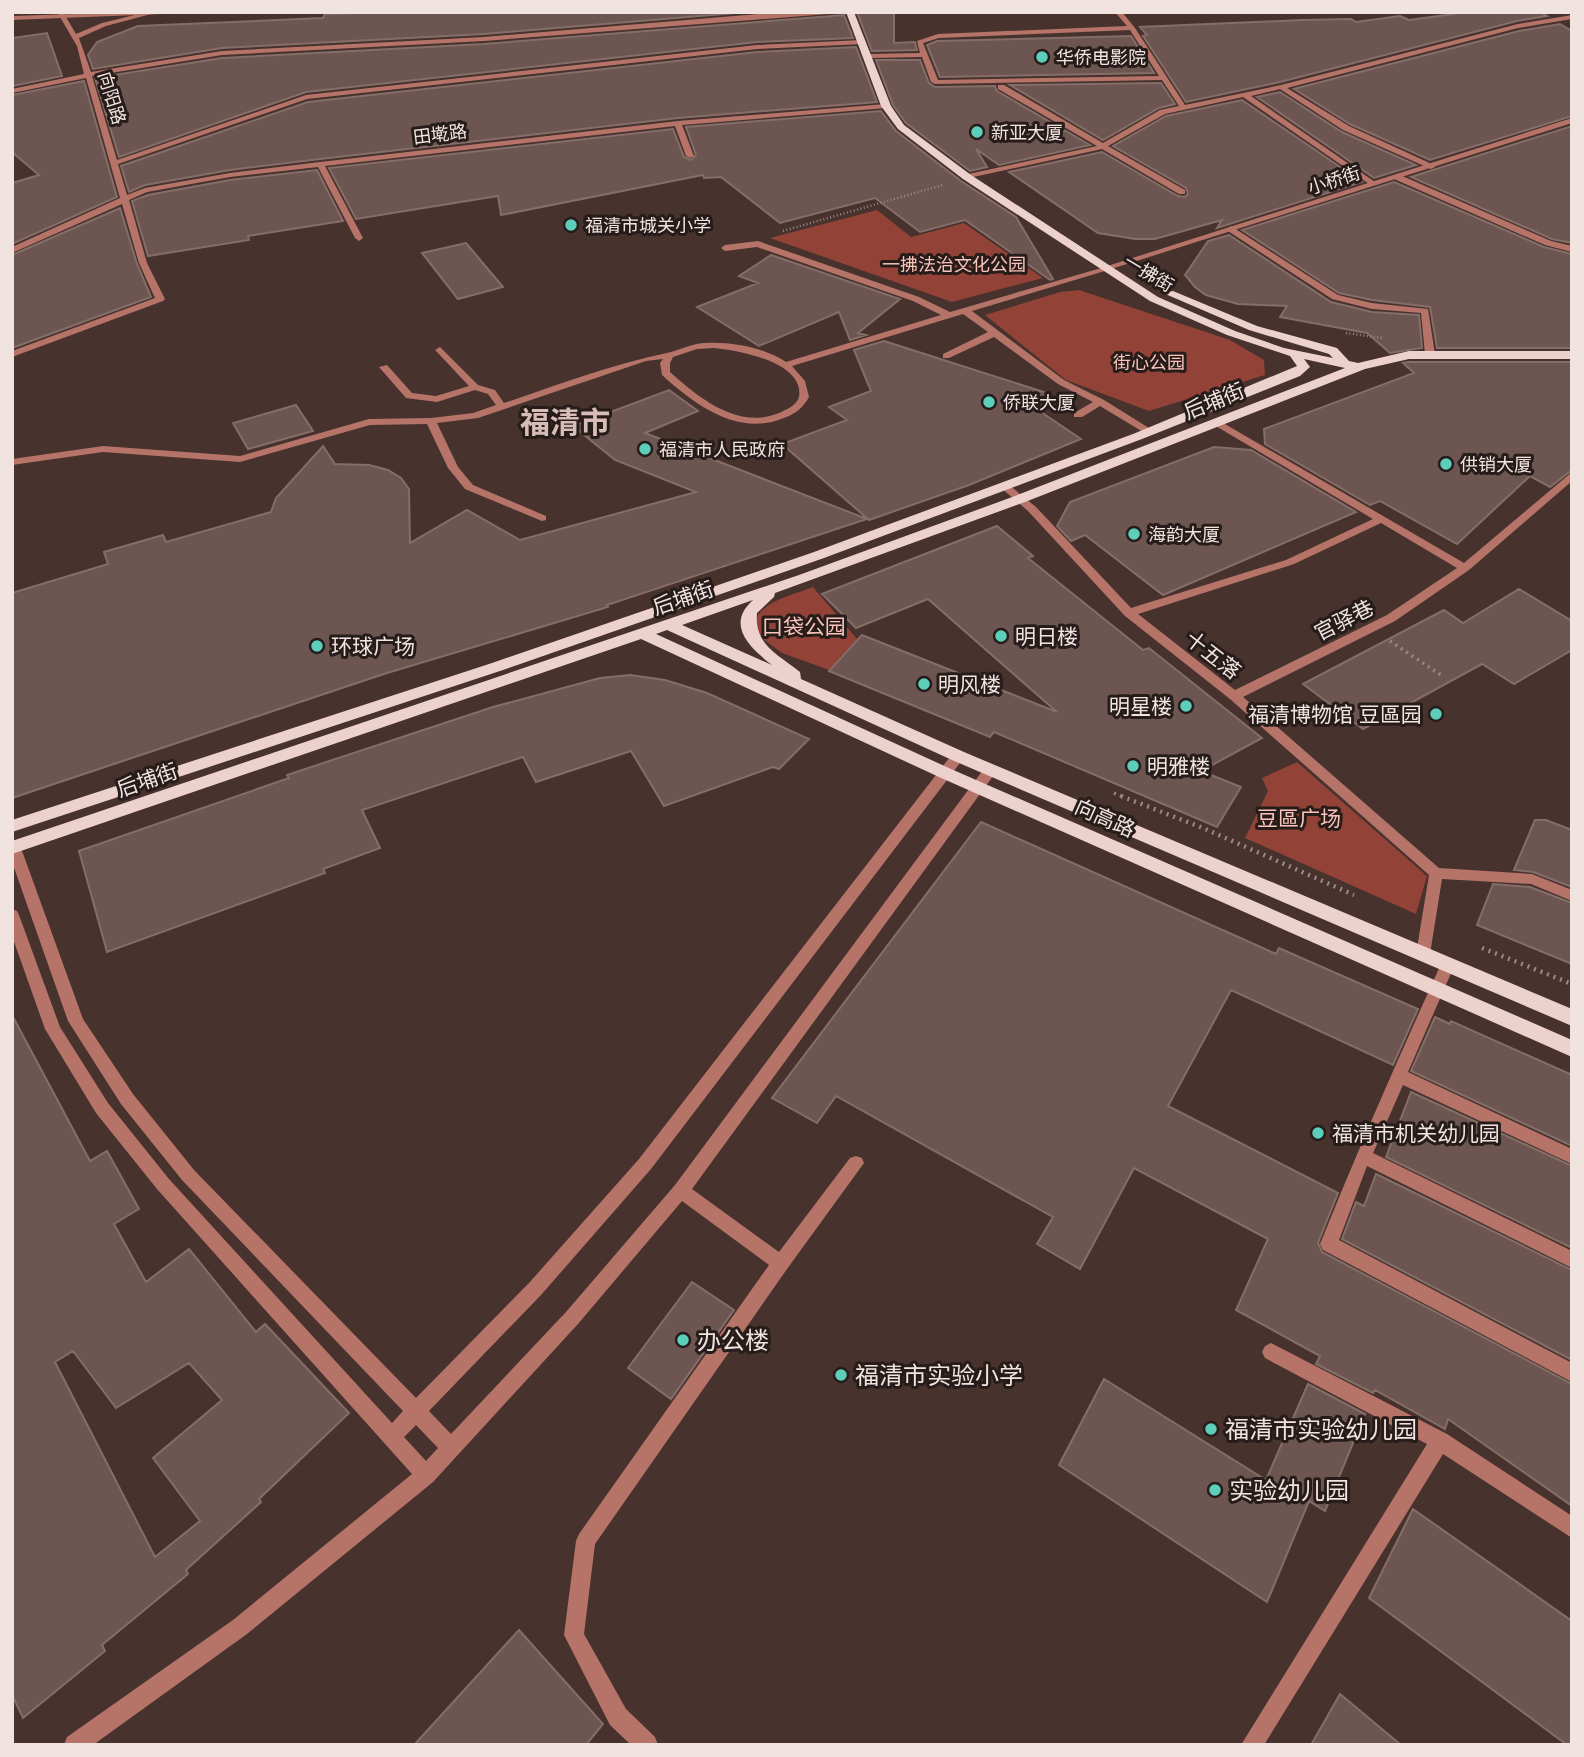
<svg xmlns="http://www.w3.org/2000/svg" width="1584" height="1757" font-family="Inter,'Noto Sans SC',sans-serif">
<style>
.green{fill:#924236}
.building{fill:#6d5652;stroke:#856d68;stroke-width:2;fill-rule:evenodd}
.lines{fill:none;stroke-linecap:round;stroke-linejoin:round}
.path-far2{stroke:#9b8986;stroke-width:2.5;stroke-dasharray:1 2.5;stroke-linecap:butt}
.path-far1{stroke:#9b8986;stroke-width:3.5;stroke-dasharray:2 4.5;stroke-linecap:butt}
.path{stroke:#9b8986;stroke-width:4.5;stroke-dasharray:2 5;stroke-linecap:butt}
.minor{fill:#b67469;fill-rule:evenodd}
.tertiary{fill:#b67469;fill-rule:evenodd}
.primary{fill:#edd1cc;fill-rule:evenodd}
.poi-dot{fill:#5cceba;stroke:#261c1a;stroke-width:2.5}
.labels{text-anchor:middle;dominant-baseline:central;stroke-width:6;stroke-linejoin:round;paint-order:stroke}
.far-poi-label{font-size:18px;fill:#f1e3e0;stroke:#261c1a;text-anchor:start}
.far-street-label{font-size:18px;fill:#f1e3e0;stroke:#261c1a}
.far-park-label{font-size:18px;fill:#fac4ba;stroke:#261c1a}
.street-label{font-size:21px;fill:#f1e3e0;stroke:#261c1a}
.park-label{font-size:21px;fill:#fac4ba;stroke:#261c1a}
.poi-label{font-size:21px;fill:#f1e3e0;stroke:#261c1a;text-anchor:start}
.near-poi-label{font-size:24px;fill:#f1e3e0;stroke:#261c1a;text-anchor:start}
.far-town-label{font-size:30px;font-weight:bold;fill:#d7bcb7;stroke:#261c1a}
</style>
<rect width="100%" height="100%" fill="#47322e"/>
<!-- green -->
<path class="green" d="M 877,210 L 911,237 L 964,223 L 1043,278 L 952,302 L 770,238 Z
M 1079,290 L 1230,340 L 1264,360 L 1265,375 L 1149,411 L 1066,380 L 985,315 L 1060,292 Z
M 813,587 L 857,639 L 829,670 L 782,653 L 752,631 C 755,602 788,597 813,587 Z
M 1297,762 L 1427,876 L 1416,914 L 1245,838 L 1268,791 L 1262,778 Z"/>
<!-- building -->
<path class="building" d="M 391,12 L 748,12 L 484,34 L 222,48 L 93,69 L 88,55 L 97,42 L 138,26 L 323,18 L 325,14 Z
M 857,12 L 894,12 L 894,43 L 915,42 L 917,50 L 872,51 Z
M 1468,12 L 1540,12 L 1547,16 L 1517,21 L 1280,82 L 1186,102 L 1143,36 L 1147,35 L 1140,27 L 1303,20 L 1351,19 L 1356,22 L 1400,16 L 1409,20 Z
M 844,15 L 853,38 L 757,42 L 306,92 L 119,157 L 95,78 L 222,58 L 484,44 Z
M 1560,24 L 1572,31 L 1572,116 L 1430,160 L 1350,124 L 1294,89 L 1519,31 Z
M 47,33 L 62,76 L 12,86 L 12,38 Z
M 1131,36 L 1154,73 L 940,77 L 927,45 L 937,41 Z
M 856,47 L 877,102 L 678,118 L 320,159 L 230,170 L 145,185 L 129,192 L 121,166 L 308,102 L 757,52 Z
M 876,60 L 920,60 L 929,83 L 935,87 L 995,86 L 997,91 L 1090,145 L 999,165 L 976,149 L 987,167 L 970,171 L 906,123 L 893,105 Z
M 84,81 L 117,197 L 12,244 L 12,183 L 39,175 L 12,152 L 12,95 Z
M 1161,83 L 1175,104 L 1159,108 L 1103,140 L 1010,85 Z
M 1280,92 L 1342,132 L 1416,165 L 1374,178 L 1257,97 Z
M 1242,100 L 1362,182 L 1217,228 L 1222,220 L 1155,239 L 1135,239 L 1098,233 L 1009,172 L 1102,152 L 1178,196 L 1185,197 L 1188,194 L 1186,188 L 1113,146 L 1166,116 Z
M 881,111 L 896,131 L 961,181 L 1016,217 L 1053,279 L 1050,280 L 965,220 L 920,232 L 875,198 L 780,223 L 721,177 L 704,178 L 703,175 L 501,215 L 498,196 L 356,219 L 329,168 L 673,129 L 684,157 L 691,160 L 696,155 L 686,127 Z
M 1572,126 L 1572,243 L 1552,239 L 1411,177 Z
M 317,170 L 343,221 L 248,236 L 249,240 L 148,256 L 132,201 L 148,195 L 230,180 Z
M 1394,182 L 1544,247 L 1572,254 L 1572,348 L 1437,348 L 1430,307 L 1372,300 L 1339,293 L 1242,230 Z
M 120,208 L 137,264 L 151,297 L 12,348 L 12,255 Z
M 1229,235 L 1331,302 L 1372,312 L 1419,315 L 1422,348 L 1390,353 L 1367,333 L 1280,317 L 1287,306 L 1238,304 L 1206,295 L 1195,287 L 1185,275 L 1208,241 Z
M 466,243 L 503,287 L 458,299 L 422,253 Z
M 771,255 L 900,299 L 858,333 L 866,335 L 850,340 L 839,312 L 759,346 L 697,307 L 758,283 L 739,276 Z
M 884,341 L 1050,394 L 1038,410 L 1081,439 L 969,485 L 869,520 L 782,444 L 847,420 L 829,407 L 871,391 L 854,350 Z
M 1409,362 L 1572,362 L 1572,470 L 1550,487 L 1530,476 L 1457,544 L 1380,501 L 1370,505 L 1265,444 L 1264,429 L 1414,373 L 1403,363 Z
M 669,390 L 698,411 L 645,433 L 867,519 L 607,605 L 608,607 L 387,673 L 12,798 L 12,593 L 108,564 L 104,552 L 163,535 L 166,542 L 271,512 L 276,498 L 323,446 L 335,464 L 369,465 L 388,470 L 401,478 L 409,489 L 410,543 L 467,510 L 520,540 L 696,492 L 615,460 L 573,426 Z
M 296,405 L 313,431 L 248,449 L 233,423 Z
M 1214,447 L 1251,450 L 1356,512 L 1163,595 L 1085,535 L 1071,541 L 1057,526 L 1070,502 Z
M 997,526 L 1033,556 L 1028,558 L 1143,650 L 1149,648 L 1262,738 L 1201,771 L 1241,787 L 1217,827 L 994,732 L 990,737 L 829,671 L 862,635 L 1057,712 L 928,599 L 856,628 L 822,594 Z
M 1519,589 L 1572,621 L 1572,650 L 1514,684 L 1482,664 L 1363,729 L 1303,684 L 1444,610 L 1463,623 Z
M 630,675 L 665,680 L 707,693 L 809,739 L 779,769 L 773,767 L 664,806 L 631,751 L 536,782 L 523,757 L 362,810 L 380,848 L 323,869 L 325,873 L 107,952 L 79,851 L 289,778 L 287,775 L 493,707 L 600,678 Z
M 1535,820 L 1546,820 L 1572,830 L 1572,887 L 1533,872 L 1514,870 Z
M 981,822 L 1276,954 L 1279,948 L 1418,1009 L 1393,1065 L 1231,990 L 1168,1106 L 1338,1193 L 1318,1243 L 1322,1252 L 1572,1384 L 1572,1506 L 1448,1419 L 1445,1429 L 1375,1390 L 1373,1393 L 1316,1364 L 1320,1356 L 1236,1310 L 1268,1239 L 1134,1168 L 1080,1269 L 1037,1244 L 1053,1217 L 836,1096 L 817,1123 L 772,1098 Z
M 1493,884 L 1530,887 L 1572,903 L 1572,964 L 1477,925 Z
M 12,1015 L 90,1161 L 107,1151 L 139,1209 L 114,1224 L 146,1282 L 189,1249 L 256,1332 L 265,1324 L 349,1413 L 259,1499 L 261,1502 L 186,1570 L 188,1574 L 102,1645 L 105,1651 L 23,1718 L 12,1695 ZM 73,1351 L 116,1408 L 189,1363 L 222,1400 L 153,1458 L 200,1521 L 155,1557 L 55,1362 Z
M 1435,1017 L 1450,1024 L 1451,1021 L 1572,1075 L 1572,1146 L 1411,1071 Z
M 1411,1092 L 1572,1166 L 1572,1248 L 1386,1157 Z
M 1376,1174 L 1572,1270 L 1572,1360 L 1342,1239 L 1356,1202 L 1364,1206 Z
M 692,1282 L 734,1310 L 671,1399 L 628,1368 Z
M 1104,1379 L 1266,1480 L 1308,1384 L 1365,1414 L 1325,1511 L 1309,1501 L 1267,1602 L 1059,1465 Z
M 1413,1509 L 1572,1621 L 1572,1745 L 1567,1745 L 1369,1598 Z
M 519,1630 L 603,1724 L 586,1745 L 414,1745 Z
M 1340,1694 L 1401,1745 L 1311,1745 Z"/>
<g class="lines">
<!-- path-far2 -->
<path class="path-far2" d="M 783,231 L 943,185
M 1346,333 L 1382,338"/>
<!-- path-far1 -->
<path class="path-far1" d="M 1390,641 L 1441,675
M 1114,793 L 1126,798"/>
<!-- path -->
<path class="path" d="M 1121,796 L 1203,828 L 1354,895
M 1482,948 L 1572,984"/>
<!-- minor -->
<path class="minor" d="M 57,12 L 63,12 L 76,34 L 102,23 L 147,12 L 151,14 L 106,26 L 79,38 L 91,72 L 222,51 L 484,37 L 771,13 L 853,12 L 484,41 L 222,55 L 92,76 L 117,160 L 306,95 L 757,45 L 862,40 L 865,42 L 862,44 L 757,49 L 307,99 L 118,164 L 127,195 L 145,188 L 230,173 L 320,162 L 678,121 L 886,104 L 890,106 L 886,108 L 682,125 L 694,156 L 690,158 L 686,156 L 675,126 L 325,166 L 363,238 L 359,241 L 355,238 L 318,167 L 230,177 L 147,192 L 129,200 L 147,263 L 165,299 L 163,301 L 12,357 L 12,351 L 155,298 L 139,263 L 122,204 L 12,253 L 12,247 L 120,198 L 86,78 L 12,93 L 12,89 L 84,74 L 77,46 Z
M 1115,12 L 1122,12 L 1135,28 L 1185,105 L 1281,85 L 1518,24 L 1572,15 L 1572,19 L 1518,28 L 1287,88 L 1349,126 L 1434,165 L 1435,167 L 1431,169 L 1343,130 L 1280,89 L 1251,96 L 1375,182 L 1376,184 L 1372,186 L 1243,97 L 1165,114 L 1108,146 L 1185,190 L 1185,194 L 1179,194 L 1102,149 L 964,179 L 964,175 L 1097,146 L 998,89 L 998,85 L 1004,85 L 1103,143 L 1160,110 L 1179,106 L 1162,80 L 935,84 L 931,82 L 922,57 L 869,58 L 866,56 L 869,54 L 920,53 L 917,41 L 938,34 L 1127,26 ZM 1130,30 L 1159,76 L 938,80 L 923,43 L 939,38 Z
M 1394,175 L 1400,175 L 1551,241 L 1572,246 L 1572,252 L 1545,245 L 1394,179 Z
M 1231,226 L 1338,295 L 1372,303 L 1428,309 L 1435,354 L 1430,357 L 1425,354 L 1421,313 L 1372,309 L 1332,299 L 1228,231 L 1227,229 Z
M 758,241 L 919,297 L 950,312 L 1108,266 L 1108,270 L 972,311 L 1064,380 L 1104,400 L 1157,433 L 1148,435 L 1100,406 L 1082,417 L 1074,417 L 1074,413 L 1093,402 L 1058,384 L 994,337 L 949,358 L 943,358 L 943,354 L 988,332 L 963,314 L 792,366 L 805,381 L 809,397 C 803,408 795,414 784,418 C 738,437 695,405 662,375 L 660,363 L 663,359 L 646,361 L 478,418 L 437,423 L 458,467 L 473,485 L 546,516 L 546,520 L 542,521 L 465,489 L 448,468 L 427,424 L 370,425 L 240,462 L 103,452 L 12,465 L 12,459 L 103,446 L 240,456 L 369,419 L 431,418 L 473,413 L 496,405 L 488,394 L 475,390 L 437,402 L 406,398 L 379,367 L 387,365 L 412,393 L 436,396 L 469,386 L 437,352 L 435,350 L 440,347 L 478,385 L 495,390 L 504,403 C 558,385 612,364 667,353 C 680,350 691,344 704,343 C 730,341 763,347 786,362 L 941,315 L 913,301 L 757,247 L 725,251 L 721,248 L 725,245 ZM 714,348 C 737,350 805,362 799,397 C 797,405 786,410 779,413 C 738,430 699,398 670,372 L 670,363 L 673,357 L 697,349 Z
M 1218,420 L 1464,563 L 1572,472 L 1572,481 L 1469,570 L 1395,621 L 1243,697 L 1439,868 L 1532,874 L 1572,890 L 1572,901 L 1531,884 L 1442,879 L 1430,954 L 1428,958 L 1418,958 L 1416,954 L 1429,875 L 1230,699 L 1125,616 L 1028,511 L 1000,487 L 1005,484 L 1009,485 L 1036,507 L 1131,608 L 1286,560 L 1373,519 L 1214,425 L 1214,421 ZM 1381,523 L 1457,568 L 1387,615 L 1235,690 L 1138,614 L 1294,564 Z
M 958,751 L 964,756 L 963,759 L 651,1169 L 541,1295 L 429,1411 L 451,1434 L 566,1312 L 675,1185 L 986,766 L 996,766 L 998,769 L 996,772 L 692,1189 L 779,1252 L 850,1158 L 856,1156 L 862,1158 L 864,1163 L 787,1269 L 595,1544 L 584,1634 L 626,1709 L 655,1737 L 658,1745 L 631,1745 L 610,1725 L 564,1635 L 576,1541 L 579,1534 L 769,1265 L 682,1201 L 578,1324 L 433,1482 L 247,1634 L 93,1745 L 64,1745 L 67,1737 L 233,1620 L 412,1474 L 157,1189 L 96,1113 L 45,1029 L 12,936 L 12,909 L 17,911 L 19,915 L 60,1027 L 108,1103 L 169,1179 L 392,1423 L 403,1411 L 182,1180 L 121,1104 L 68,1021 L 12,862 L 12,843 L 19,844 L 21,848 L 83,1019 L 133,1094 L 194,1170 L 416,1398 L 529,1283 L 639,1159 L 953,753 ZM 416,1425 L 438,1448 L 426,1461 L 404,1437 Z
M 1448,958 L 1453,960 L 1455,964 L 1408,1072 L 1572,1149 L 1572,1164 L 1403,1085 L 1373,1153 L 1572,1251 L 1572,1268 L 1367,1166 L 1339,1240 L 1572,1363 L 1572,1382 L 1323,1250 L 1320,1244 C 1358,1149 1399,1057 1441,964 L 1443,960 Z
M 1271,1343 L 1447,1434 L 1572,1516 L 1572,1538 L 1443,1454 L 1264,1745 L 1241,1745 L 1427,1444 L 1265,1358 L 1262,1352 L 1265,1346 Z"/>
<!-- tertiary -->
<path class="tertiary" d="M 136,12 L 211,12 L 12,20 L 12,16 Z
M 1572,118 L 1572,123 L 1108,270 L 1101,268 Z"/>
<!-- primary -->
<path class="primary" d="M 846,12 L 854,12 L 891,106 L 904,125 L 971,175 L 1158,297 L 1235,331 L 1284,348 L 1333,358 L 1329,354 L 1249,330 L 1163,293 L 1173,291 L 1257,326 L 1337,348 L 1349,361 L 1358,363 L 1409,351 L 1572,351 L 1572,359 L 1409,359 L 1365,369 L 1025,502 L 775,593 L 774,597 L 757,613 C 754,645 778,654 800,672 L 801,679 L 964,752 L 1572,1009 L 1572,1026 L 952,760 L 667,630 L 656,634 L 951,769 L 1572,1040 L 1572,1057 L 939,777 L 641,639 L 12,854 L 12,841 L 799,575 L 1015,496 L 1345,368 L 1304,359 L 1310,367 L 1300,376 L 1142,439 L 824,558 L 503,670 L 12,832 L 12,820 L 492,663 L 814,552 L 1133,434 L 1297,366 L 1290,356 L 1227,335 L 1150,301 L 963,179 L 898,129 L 881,106 ZM 753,600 C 725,625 750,648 772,665 L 682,625 Z"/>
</g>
<!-- markers -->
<g class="poi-dot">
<circle cx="1042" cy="57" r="7"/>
<circle cx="977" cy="132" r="7"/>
<circle cx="571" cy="225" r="7"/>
<circle cx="989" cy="402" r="7"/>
<circle cx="645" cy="449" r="7"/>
<circle cx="1446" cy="464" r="7"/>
<circle cx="1134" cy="534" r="7"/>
<circle cx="1001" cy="636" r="7"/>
<circle cx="317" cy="646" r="7"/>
<circle cx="924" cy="684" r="7"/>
<circle cx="1186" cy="706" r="7"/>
<circle cx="1436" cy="714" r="7"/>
<circle cx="1133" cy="766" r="7"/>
<circle cx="1318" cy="1133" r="7"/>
<circle cx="683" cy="1340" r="7"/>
<circle cx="841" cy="1375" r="7"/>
<circle cx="1211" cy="1429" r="7"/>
<circle cx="1215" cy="1490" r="7"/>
</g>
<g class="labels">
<!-- far-poi labels -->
<g class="far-poi-label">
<text x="1056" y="57">华侨电影院</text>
<text x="991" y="132">新亚大厦</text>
<text x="585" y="225">福清市城关小学</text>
<text x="1003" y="402">侨联大厦</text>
<text x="659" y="449">福清市人民政府</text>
<text x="1460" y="464">供销大厦</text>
<text x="1148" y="534">海韵大厦</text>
</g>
<!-- far-street labels -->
<g class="far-street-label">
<text transform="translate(112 98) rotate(73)">向阳路</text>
<text transform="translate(440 134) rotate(-7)">田墘路</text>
<text transform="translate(1334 180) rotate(-18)">小桥街</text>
<text transform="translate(1149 273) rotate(31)">一拂街</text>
</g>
<!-- far-park labels -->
<g class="far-park-label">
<text x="954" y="264">一拂法治文化公园</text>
<text x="1149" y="362">街心公园</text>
</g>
<!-- street labels -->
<g class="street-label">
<text transform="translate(1214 401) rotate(-22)">后埔街</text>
<text transform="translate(683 598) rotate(-19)">后埔街</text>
<text transform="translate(1344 620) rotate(-27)">官驿巷</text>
<text transform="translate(1213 655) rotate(38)">十五落</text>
<text transform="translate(147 780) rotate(-19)">后埔街</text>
<text transform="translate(1105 818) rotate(24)">向高路</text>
</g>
<!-- park labels -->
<g class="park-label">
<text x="804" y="626">口袋公园</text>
<text x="1299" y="818">豆區广场</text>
</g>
<!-- poi labels -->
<g class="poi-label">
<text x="1015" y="636">明日楼</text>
<text x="331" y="646">环球广场</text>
<text x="938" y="684">明风楼</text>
<text x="1172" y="706" text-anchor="end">明星楼</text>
<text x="1422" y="714" text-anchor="end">福清博物馆 豆區园</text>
<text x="1147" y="766">明雅楼</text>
<text x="1332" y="1133">福清市机关幼儿园</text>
</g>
<!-- near-poi labels -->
<g class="near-poi-label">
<text x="697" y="1340">办公楼</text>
<text x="855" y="1375">福清市实验小学</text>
<text x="1225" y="1429">福清市实验幼儿园</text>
<text x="1229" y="1490">实验幼儿园</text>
</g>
<!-- far-town labels -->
<g class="far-town-label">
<text x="565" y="422">福清市</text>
</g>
</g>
<!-- border -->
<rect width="1584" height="1757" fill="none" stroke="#f1e3e0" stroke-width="28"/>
</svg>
